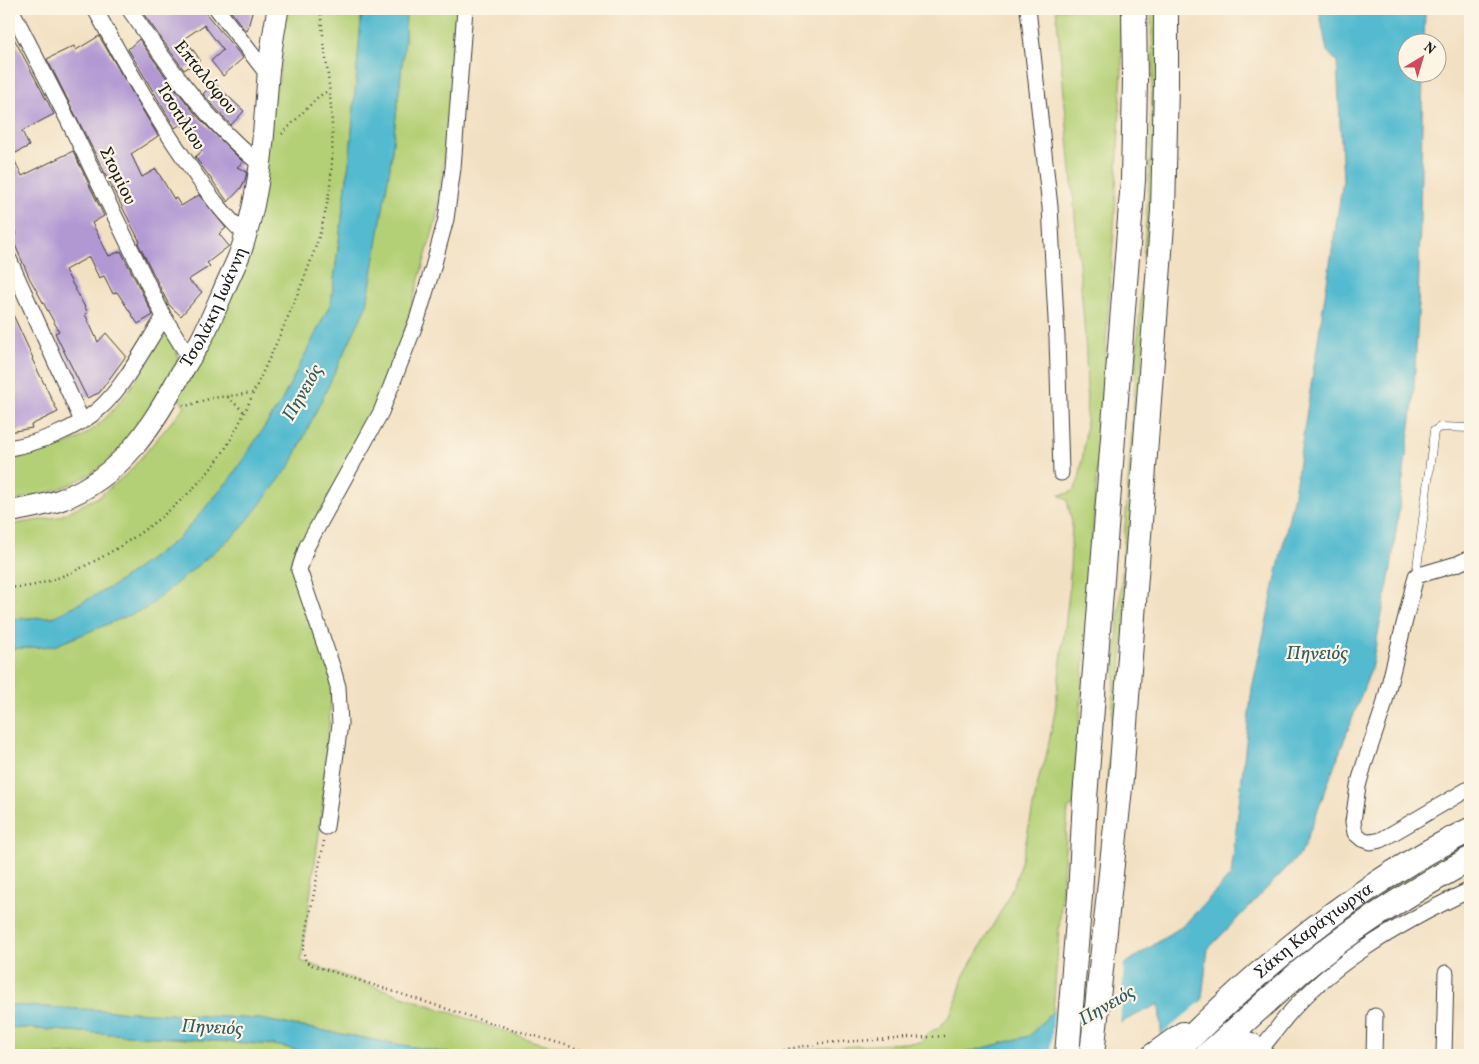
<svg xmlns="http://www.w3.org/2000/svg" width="1479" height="1064" font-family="Vollkorn,serif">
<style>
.green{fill:#b4d076;stroke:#687649}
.water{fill:#52bacf;stroke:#376b76}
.pier{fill:#f2e0c2}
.building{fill:#b198d3}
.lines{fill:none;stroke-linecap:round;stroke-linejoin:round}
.lane-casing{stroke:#3c3935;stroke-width:9}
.street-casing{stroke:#3c3935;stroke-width:17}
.secondary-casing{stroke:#3c3935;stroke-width:23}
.primary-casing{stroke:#3c3935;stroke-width:26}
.path{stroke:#3c3935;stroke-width:2.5;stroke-dasharray:1 4;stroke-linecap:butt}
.lane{stroke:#fff;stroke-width:8}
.street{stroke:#fff;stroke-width:15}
.secondary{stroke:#fff;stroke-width:21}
.primary{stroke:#fff;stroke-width:24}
.labels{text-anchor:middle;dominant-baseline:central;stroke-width:4.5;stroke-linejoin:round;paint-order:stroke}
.street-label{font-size:18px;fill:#1c1c1c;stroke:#fcf5e5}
.water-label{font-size:19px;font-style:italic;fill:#325b64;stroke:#fcf5e5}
</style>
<rect width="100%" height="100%" fill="#fcf5e5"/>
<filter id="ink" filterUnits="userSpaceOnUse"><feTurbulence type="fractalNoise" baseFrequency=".02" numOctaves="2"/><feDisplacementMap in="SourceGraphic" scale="10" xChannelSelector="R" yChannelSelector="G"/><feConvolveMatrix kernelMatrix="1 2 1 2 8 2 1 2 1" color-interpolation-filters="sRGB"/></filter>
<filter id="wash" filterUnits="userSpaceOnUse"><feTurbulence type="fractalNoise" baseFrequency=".0096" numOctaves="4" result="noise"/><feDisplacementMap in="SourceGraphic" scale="20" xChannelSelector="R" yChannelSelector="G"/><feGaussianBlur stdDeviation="1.12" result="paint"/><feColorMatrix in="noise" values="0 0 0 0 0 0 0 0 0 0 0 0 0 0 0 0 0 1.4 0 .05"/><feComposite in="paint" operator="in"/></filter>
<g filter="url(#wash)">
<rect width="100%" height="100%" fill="#f2e0c2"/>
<!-- green -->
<path class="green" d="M 282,9 L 362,9 L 350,155 L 331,303 L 281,402 L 230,479 L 180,537 L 113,586 L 53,617 L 9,619 L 9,525 L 58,517 L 100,496 L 129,472 L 185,406 L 180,400 L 175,398 L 213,332 L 274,90 L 279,80 L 283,48 L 278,44 Z
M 406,9 L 458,9 L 452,94 L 436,220 L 381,412 L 301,567 L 333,675 L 322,812 L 301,961 L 536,1042 L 602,1055 L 457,1055 L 259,1019 L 9,1005 L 9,649 L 54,646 L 240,530 L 390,167 L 405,40 Z
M 1056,9 L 1114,9 L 1120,19 L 1121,23 L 1122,69 L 1115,212 L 1074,805 L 1068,809 L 1053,1011 L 1029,1036 L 957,1055 L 751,1055 L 776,1051 L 921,1042 L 927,1033 L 939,1028 L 950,1015 L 957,999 L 963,977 L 1005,904 L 1016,879 L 1024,851 L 1040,773 L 1045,762 L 1055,711 L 1069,593 L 1072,522 L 1067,500 L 1059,495 C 1071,494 1075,491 1079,479 C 1093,411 1085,332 1079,263 C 1072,178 1064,93 1056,9 Z
M 1151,9 L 1159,9 L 1159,124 L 1113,785 L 1107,789 L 1149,179 L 1153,66 Z
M 165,333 C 172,338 178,351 178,360 C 154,401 129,451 85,477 C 62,490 35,496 9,502 L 9,460 C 34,454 67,448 88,433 C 122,408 143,368 165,333 Z
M 1470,841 L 1470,849 L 1289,969 L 1284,964 L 1392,886 Z
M 9,1027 L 274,1045 L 322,1055 L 9,1055 Z"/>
<!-- water -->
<path class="water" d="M 362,9 L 406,9 L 405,40 L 390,167 L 367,305 L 290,466 L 240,530 L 147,608 L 54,646 L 9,649 L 9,619 L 53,617 L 113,586 L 180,537 L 230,479 L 281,402 L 331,303 L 350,155 Z
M 1319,9 L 1423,9 L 1425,14 L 1424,42 L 1406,42 L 1406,72 L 1423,73 L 1418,315 L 1413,404 L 1391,569 L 1371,669 L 1302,852 L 1208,949 L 1195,1055 L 1162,1045 L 1159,1004 L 1053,1055 L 957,1055 L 1029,1036 L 1053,1011 L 1184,925 L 1231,875 L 1252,688 L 1294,494 L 1343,180 L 1337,62 L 1327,51 Z
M 9,1005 L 259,1019 L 457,1055 L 322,1055 L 274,1045 L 9,1027 Z"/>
<!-- pier -->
<path class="pier" d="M 1124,961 L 1120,1026 L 1059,1055 L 1050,1055 L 1054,1008 Z
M 1204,999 L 1198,1055 L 1158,1055 L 1159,1037 Z"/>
<g id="blocks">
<!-- building -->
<path class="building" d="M 140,9 L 202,9 L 243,58 L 223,76 L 211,61 L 223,50 L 204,25 L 185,38 L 200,60 L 184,70 Z
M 229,9 L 253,9 L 247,31 L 245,30 Z
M 9,29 L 54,114 L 22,131 L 29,146 L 12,155 L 22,176 L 73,151 L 104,216 L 92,223 L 109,256 L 121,251 L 153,315 L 138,324 L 117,292 L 113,294 L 104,276 L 99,278 L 89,257 L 65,270 L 88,313 L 85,314 L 98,342 L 106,333 L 126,356 L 99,393 L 87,398 L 55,333 L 59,331 L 30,279 L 11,236 L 16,234 L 9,220 Z
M 99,36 L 158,136 L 131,154 L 142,177 L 156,169 L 174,199 L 176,198 L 181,206 L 199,195 L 226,228 L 219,234 L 229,246 L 207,263 L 210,266 L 188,280 L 202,292 L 181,316 L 169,305 L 138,243 L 140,242 L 47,59 L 74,46 L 76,50 Z
M 139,39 L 166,77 L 198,117 L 243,162 L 237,167 L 247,172 L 245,180 L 241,188 L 228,202 L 195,157 L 202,151 L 181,124 L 175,128 L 128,49 Z
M 214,83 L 244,111 L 231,125 L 203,94 Z
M 9,306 L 33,358 L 32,359 L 58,412 L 31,425 L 32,428 L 9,432 Z"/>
</g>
</g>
<g filter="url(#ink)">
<use href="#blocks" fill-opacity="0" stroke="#3c3935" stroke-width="1"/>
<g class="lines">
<defs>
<path id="lane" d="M 1416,576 L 1434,431 L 1440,427 L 1470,428"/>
<path id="street" d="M 11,9 L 68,120 L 164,317 L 190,359
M 95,9 C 123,61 152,112 186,161 C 204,187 222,214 246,235
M 129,9 C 167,64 207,122 260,164
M 217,9 L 268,75
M 1028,9 L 1050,207 L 1057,338 L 1061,473
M 9,259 L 82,421
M 9,448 C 39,443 77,429 100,408 C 124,387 146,344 164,317
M 1470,558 L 1457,564 L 1416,576 L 1383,709 L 1364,765 L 1358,786 L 1353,822 L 1355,833 L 1362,839 L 1371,842 L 1381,840 L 1470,788
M 326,827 L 340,724 L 338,687 L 333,669 L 299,570 L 307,546 L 381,412 L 417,320 L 433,267 L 446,219 L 453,168 L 465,9
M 1258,1055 C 1262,1046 1270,1038 1276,1030 C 1322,967 1400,923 1470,890
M 1374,1055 L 1375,1016
M 1444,1055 L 1446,973"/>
<g id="secondary">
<path id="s1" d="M 9,512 C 26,508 44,506 60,500 C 123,477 154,423 184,368 C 189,359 195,351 200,342 C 211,321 220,298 230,276 C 235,265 241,253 244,241 C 261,188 264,132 268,76 C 270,54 274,31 278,9"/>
</g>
<g id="primary">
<path d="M 1216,1052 C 1234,1043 1243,1037 1260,1051"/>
<path d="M 1067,1055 L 1080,896 L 1085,798 L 1133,180 L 1135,79 L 1134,9"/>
<path d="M 1092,1055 L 1121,778 L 1163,211 L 1166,84 L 1166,9"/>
<path d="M 1154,1055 L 1183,1034"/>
<path id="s2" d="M 1173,1055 C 1260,967 1358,884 1470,830"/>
<path d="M 1207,1055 C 1239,1027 1270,998 1301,971 C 1352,928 1412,891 1470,859"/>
</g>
</defs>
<!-- lane casing -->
<use href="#lane" class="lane-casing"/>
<!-- street casing -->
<use href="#street" class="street-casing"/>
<!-- secondary casing -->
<use href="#secondary" class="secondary-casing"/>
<!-- primary casing -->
<use href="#primary" class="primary-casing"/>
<!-- path -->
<path class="path" d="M 282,134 L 318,97 L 329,90
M 228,397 L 245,413
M 183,405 L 186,406 L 212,398 L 253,393
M 9,588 C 19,587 29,587 39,584 C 101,567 182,510 219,458 C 233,438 243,416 253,394 C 263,371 274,349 284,326 C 305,277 327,228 331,175 C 336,119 326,64 320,9
M 324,841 L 303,950 L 306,962 L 312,965 L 478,1019 L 582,1050 L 612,1055
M 734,1055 L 776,1051 L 821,1043 L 945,1036"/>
<!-- lane -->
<use href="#lane" class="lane"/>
<!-- street -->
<use href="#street" class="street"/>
<!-- secondary -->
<use href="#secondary" class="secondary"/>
<!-- primary -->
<use href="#primary" class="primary"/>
</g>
</g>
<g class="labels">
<!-- street labels -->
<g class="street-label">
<text transform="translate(205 78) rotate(51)">Επταλόφου</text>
<text transform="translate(180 117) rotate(58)">Τσοτιλίου</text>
<text transform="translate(117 176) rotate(64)">Στομίου</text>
<text stroke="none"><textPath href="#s1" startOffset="306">Τσολάκη Ιωάννη</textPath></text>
<text stroke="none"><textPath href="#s2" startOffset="188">Σάκη Καράγιωργα</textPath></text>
</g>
<!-- water labels -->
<g class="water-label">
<text transform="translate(303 393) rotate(-60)">Πηνειός</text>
<text x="1317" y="654">Πηνειός</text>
<text transform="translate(1107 1006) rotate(-30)">Πηνειός</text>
<text transform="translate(212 1028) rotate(3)">Πηνειός</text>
</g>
</g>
<!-- margin -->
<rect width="1479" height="1064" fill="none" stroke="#fcf5e5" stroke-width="30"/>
<!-- north arrow -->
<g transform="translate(1422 58) rotate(38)"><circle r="24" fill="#fcf5e5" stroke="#a29e95"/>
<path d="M0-4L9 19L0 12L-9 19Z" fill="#d1495b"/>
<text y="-8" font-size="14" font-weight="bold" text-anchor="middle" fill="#1c1c1c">N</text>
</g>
</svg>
